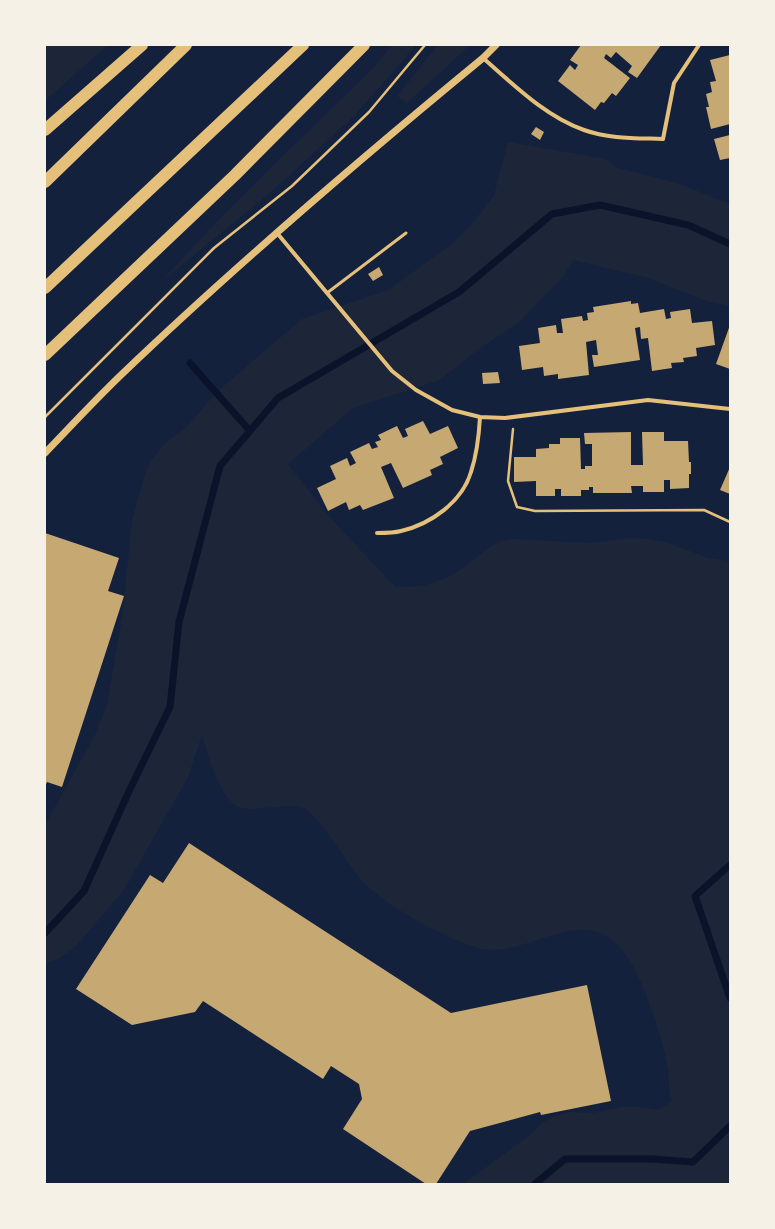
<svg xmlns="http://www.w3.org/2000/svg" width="775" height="1229" font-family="Cabin,sans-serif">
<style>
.green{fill:#1d2539}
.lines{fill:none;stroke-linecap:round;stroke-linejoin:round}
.stream{stroke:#0b132b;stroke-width:7}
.building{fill:#c6a872}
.path{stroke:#e5c07b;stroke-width:2.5}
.service{stroke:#e5c07b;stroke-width:3}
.minor{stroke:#e5c07b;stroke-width:4}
.tertiary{stroke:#e5c07b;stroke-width:7}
.motorway{stroke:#e5c07b;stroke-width:12}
</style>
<rect width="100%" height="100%" fill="#14213d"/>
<!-- green -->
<path class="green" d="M 45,45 L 108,45 L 45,101 Z
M 392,45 L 416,45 L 355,115 L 271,192 L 161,282 C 229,206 303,137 375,66 Z
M 438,45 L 470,45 L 407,103 L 397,96 Z
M 508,142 L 606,159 L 615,167 L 680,184 L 730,204 L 730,306 L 707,301 L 648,278 L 573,260 L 564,276 L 518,323 L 480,348 L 440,380 L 353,408 L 288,464 L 326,513 L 395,587 C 419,588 443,583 463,568 C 481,556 490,541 513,539 L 590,543 L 631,538 L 648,539 L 666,542 L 708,558 L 730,561 L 730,1184 L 463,1184 L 530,1135 L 543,1122 L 555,1116 L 570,1112 L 592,1113 L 622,1107 L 640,1107 L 658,1110 L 672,1101 C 667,1092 670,1078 668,1068 C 662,1035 641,969 618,945 C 580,905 527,957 483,949 C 451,942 384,905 362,881 C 343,858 329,829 306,809 C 296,804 284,807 273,807 C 262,808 249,811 239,807 C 219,799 208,754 202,735 L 188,777 L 124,890 L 77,945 L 58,959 L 45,964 L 45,825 L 95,735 L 107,705 L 122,617 L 132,520 L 146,471 L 152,459 L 165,443 L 187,427 L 206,404 L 226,384 L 302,319 L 388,290 L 452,244 L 473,223 L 494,195 Z"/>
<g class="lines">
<!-- stream -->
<path class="stream" d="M 190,363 L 250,431
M 730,865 L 695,896 L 730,998
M 45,933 L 84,891 L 130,789 L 170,707 L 179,622 L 220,466 L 278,398 L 459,292 L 552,214 L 600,205 L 688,225 L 730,244
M 535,1184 L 565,1159 L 653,1159 L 693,1162 L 730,1126"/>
</g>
<!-- building -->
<path class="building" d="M 581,45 L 661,45 L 637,78 L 628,72 L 632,66 L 616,52 L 611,58 L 606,54 L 604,58 L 630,78 L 616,96 L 612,93 L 604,103 L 601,102 L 595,110 L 558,81 L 570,65 L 575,70 L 578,65 L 570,60 Z
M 730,55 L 730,124 L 711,129 L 706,107 L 709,107 L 706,94 L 712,92 L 710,82 L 716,81 L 710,60 Z
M 536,127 L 544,132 L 540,140 L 531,134 Z
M 730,135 L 730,158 L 720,160 L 714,139 Z
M 379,267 L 383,275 L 373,281 L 368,274 Z
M 631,301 L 631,304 L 638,303 L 640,313 L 664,309 L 666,319 L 671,318 L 670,312 L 690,309 L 692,323 L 712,321 L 715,345 L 696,348 L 697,356 L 683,358 L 684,362 L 671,363 L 672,368 L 652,371 L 648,338 L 641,339 L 640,327 L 635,328 L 640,360 L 594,367 L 592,355 L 598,355 L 596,340 L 586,342 L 589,375 L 558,379 L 558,374 L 544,376 L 543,367 L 522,370 L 519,346 L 540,343 L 538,328 L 556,325 L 557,333 L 563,333 L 561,319 L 582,316 L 583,321 L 588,320 L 587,313 L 594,312 L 593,307 Z
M 730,325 L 730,369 L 716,364 Z
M 498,372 L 500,383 L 483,384 L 482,373 Z
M 423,421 L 430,434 L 448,426 L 458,448 L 440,457 L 443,464 L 430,470 L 432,475 L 403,488 L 391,463 L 381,467 L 394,498 L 363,510 L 360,505 L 349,510 L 346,502 L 328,511 L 317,488 L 336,479 L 330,466 L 347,458 L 350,466 L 356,463 L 350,452 L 369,443 L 372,449 L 378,447 L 375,442 L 381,440 L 378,435 L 397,426 L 403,438 L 408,436 L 405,429 Z
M 631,432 L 631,465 L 643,465 L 642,432 L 664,432 L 664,441 L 688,441 L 689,462 L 691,462 L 691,474 L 689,474 L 689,488 L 670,489 L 670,480 L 664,480 L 664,492 L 643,492 L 643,486 L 631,486 L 632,493 L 593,493 L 593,487 L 589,487 L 589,490 L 581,490 L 581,496 L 561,496 L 561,489 L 555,489 L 555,496 L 536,496 L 536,481 L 514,482 L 514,457 L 536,457 L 536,449 L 549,448 L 549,444 L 560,444 L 560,438 L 580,438 L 581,469 L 585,469 L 585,466 L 592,466 L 592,444 L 585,444 L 584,433 Z
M 730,467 L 730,494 L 720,490 Z
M 45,533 L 119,558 L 108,591 L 124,596 L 62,787 L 47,782 L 45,786 Z
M 189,843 L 451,1013 L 587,985 L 611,1101 L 541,1115 L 540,1112 L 470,1131 L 436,1184 L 426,1184 L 343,1129 L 362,1099 L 359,1084 L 331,1066 L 323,1079 L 203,1001 L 195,1012 L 132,1025 L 76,989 L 150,875 L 163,883 Z"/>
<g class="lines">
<!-- path -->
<path class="path" d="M 45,417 L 214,248 L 292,186 L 369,112 L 425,45
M 513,429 L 508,481 L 517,507 L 535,511 L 704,510 L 730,522"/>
<!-- service -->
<path class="service" d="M 327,293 L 406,233"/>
<!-- minor -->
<path class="minor" d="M 483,58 C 514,85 545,116 584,130 C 609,139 637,138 663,139 L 674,83 L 699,45
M 277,233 L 392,371 L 416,390 L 452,410 L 480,417 L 505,418 L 648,400 L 730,409
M 377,533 C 384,533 394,533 401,531 C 431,524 462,502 471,472 C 477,454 479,435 480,417"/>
<!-- tertiary -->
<path class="tertiary" d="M 45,453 C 70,427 95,400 121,375 C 237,264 359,160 483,58 L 496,45"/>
<!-- motorway -->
<path class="motorway" d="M 45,130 L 142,45
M 45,182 L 186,45
M 45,288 L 303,45
M 45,355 L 235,175 L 364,45"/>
</g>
<!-- border -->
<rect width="775" height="1229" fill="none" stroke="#f6f1e7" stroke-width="92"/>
</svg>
